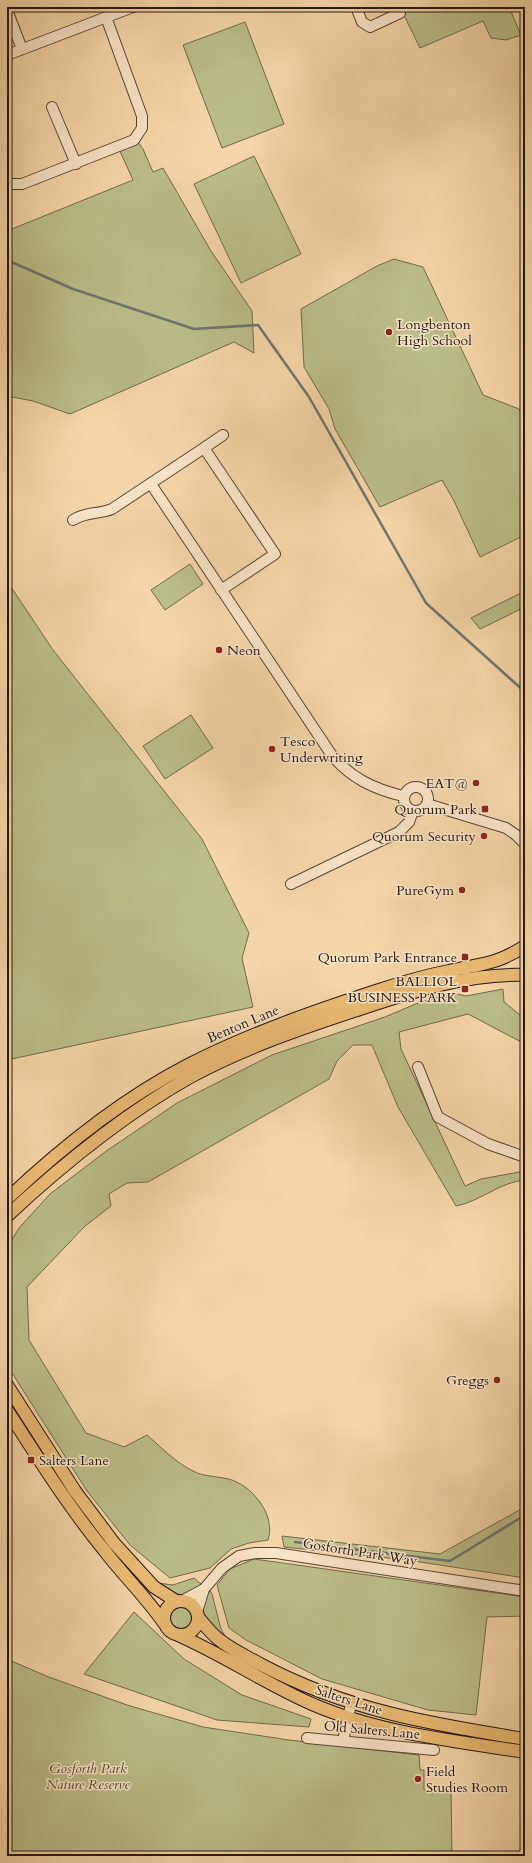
<svg xmlns="http://www.w3.org/2000/svg" width="532" height="1863" font-family="Cardo,serif">
<style>
.green{fill:#bbbe89;stroke:#706a4e}
.lines{fill:none;stroke-linecap:round;stroke-linejoin:round}
.stream{stroke:#6e7771;stroke-width:2.5}
.minor-casing{stroke:#594738;stroke-width:12}
.major-casing{stroke:#251712;stroke-width:14}
.minor{stroke:#f9e4c6;stroke-width:10}
.major{stroke:#ebbb74;stroke-width:12}
.poi-dot{fill:#8f2418;stroke:#f9e4c6;stroke-width:1.5}
.labels{text-anchor:middle;dominant-baseline:central;stroke-width:3;stroke-linejoin:round;paint-order:stroke}
.poi-label{font-size:14px;fill:#251712;stroke:#f9e4c6;text-anchor:end}
.street-label{font-size:14px;fill:#251712;stroke:#f9e4c6}
.park-label{font-size:14px;font-style:italic;fill:#524936;stroke:#f9e4c6}
</style>
<rect width="100%" height="100%" fill="#f6d6a8"/>
<filter id="stains"><feTurbulence type="fractalNoise" baseFrequency=".005" numOctaves="4"/><feColorMatrix values="0 0 0 0 .2 0 0 0 0 .09 0 0 0 0 .02 0 0 0 .5 -.17"/></filter>
<radialGradient id="worn" r=".72"><stop offset=".6" stop-color="#630" stop-opacity="0"/><stop offset="1" stop-color="#630" stop-opacity=".3"/></radialGradient>
<!-- green -->
<path class="green" d="M 400,7 L 509,7 L 521,35 L 506,40 L 491,38 L 483,21 L 420,48 Z
M 245,22 L 284,124 L 222,148 L 183,45 Z
M 136,139 L 143,149 L 153,172 L 163,168 L 211,251 L 252,311 L 254,353 L 234,342 L 70,414 L 33,401 L 7,396 L 7,231 L 133,180 L 119,149 Z
M 254,156 L 301,254 L 241,283 L 194,184 Z
M 394,259 L 423,267 L 483,395 L 519,409 L 525,421 L 525,535 L 480,557 L 454,501 L 442,480 L 380,507 L 335,429 L 329,409 L 304,367 L 301,309 L 377,266 Z
M 190,564 L 203,584 L 165,610 L 151,590 Z
M 7,581 L 53,650 L 202,839 L 249,933 L 242,958 L 253,1007 L 7,1060 Z
M 525,591 L 525,607 L 480,629 L 471,618 Z
M 191,715 L 213,748 L 165,779 L 143,746 Z
M 503,989 L 504,1002 L 525,1019 L 525,1044 L 468,1014 L 399,1032 L 401,1049 L 465,1186 L 481,1179 L 525,1171 L 525,1180 C 500,1182 481,1201 456,1206 L 398,1107 L 372,1045 L 353,1045 L 337,1061 L 329,1079 L 148,1182 L 127,1183 L 109,1194 L 111,1206 L 85,1226 L 27,1287 L 29,1340 L 86,1433 L 124,1447 L 147,1435 C 162,1448 175,1462 193,1471 C 204,1477 219,1476 232,1480 C 254,1488 276,1516 268,1540 L 249,1543 L 231,1549 L 210,1568 L 170,1578 L 130,1545 L 87,1491 L 7,1365 L 7,1256 L 10,1243 L 19,1228 L 50,1194 L 105,1152 L 177,1103 L 272,1055 L 385,1017 L 418,1003 L 453,993 L 466,996 Z
M 525,1507 L 525,1578 L 407,1560 L 284,1547 L 282,1536 L 440,1554 Z
M 254,1559 L 525,1597 L 525,1616 L 487,1617 L 476,1715 L 428,1710 L 322,1679 L 246,1640 L 229,1628 L 217,1585 L 230,1569 Z
M 194,1578 L 201,1584 C 184,1601 175,1595 158,1583 L 173,1585 Z
M 210,1591 L 212,1594 L 221,1629 L 225,1636 C 209,1624 193,1612 210,1591 Z
M169 1618a12 12 0 1 1 24 0a12 12 0 1 1-24 0Z
M 134,1612 L 184,1659 L 242,1695 L 311,1719 L 309,1727 L 217,1720 L 84,1674 Z
M 7,1659 L 46,1676 L 127,1705 L 203,1727 L 289,1740 L 419,1755 L 420,1770 L 424,1770 L 424,1790 L 451,1790 L 452,1856 L 7,1856 Z"/>
<g class="lines">
<!-- stream -->
<path class="stream" d="M 7,260 L 73,289 L 194,329 L 258,325 L 309,397 L 426,603 L 525,692
M 295,1542 L 450,1561 L 525,1515"/>
<defs>
<path id="minor" d="M 356,7 L 362,22 L 370,27 L 400,13
M 7,10 L 22,49
M 7,55 L 133,7
M 52,107 L 76,164
M 7,184 L 22,184 L 134,140 L 142,128 L 142,116 L 106,17
M 204,448 L 223,435
M 151,484 L 331,754 C 350,778 374,789 403,796
M 73,520 C 87,511 98,515 112,509 L 204,448 L 275,554 L 221,590
M404 799a12 12 0 1 1 24 0a12 12 0 1 1-24 0Z
M 427,804 L 506,828 L 516,835 L 525,844
M 291,884 L 399,832 L 409,822 L 413,811
M 418,1067 L 438,1117 L 488,1144 L 525,1157
M 182,1601 L 204,1589 L 222,1568 L 239,1556 L 255,1553 L 276,1553 L 525,1591
M 197,1612 L 204,1589
M 307,1738 L 434,1750
M 343,1741 L 351,1704"/>
<path id="major" d="M 7,1199 C 61,1148 122,1099 188,1065 C 249,1034 312,1012 376,991 C 400,983 424,976 449,971 C 480,964 496,965 525,946
M 7,1216 C 64,1163 124,1114 192,1076 C 246,1047 305,1027 363,1008 C 414,991 470,973 525,975
M 7,1385 L 75,1491 L 114,1543 L 154,1587 L 176,1601
M 7,1410 C 38,1458 68,1506 104,1550 C 123,1575 146,1597 164,1623
M164 1618a17 17 0 1 1 34 0a17 17 0 1 1-34 0Z
M 198,1617 C 203,1623 209,1631 216,1637 C 228,1648 246,1656 260,1664 C 346,1710 430,1724 525,1739
M 178,1635 C 224,1655 266,1684 312,1704 C 379,1733 454,1741 525,1752"/>
</defs>
<!-- minor casing -->
<use href="#minor" class="minor-casing"/>
<!-- major casing -->
<use href="#major" class="major-casing"/>
<!-- minor -->
<use href="#minor" class="minor"/>
<!-- major -->
<use href="#major" class="major"/>
</g>
<!-- markers -->
<g class="poi-dot">
<circle cx="389" cy="332" r="4"/>
<circle cx="219" cy="650" r="4"/>
<circle cx="272" cy="749" r="4"/>
<circle cx="476" cy="783" r="4"/>
<rect x="481" y="805" width="8" height="8" rx="2"/>
<circle cx="484" cy="836" r="4"/>
<circle cx="462" cy="890" r="4"/>
<rect x="461" y="953" width="8" height="8" rx="2"/>
<rect x="461" y="985" width="8" height="8" rx="2"/>
<circle cx="497" cy="1380" r="4"/>
<rect x="27" y="1456" width="8" height="8" rx="2"/>
<circle cx="418" cy="1779" r="4"/>
</g>
<g class="labels">
<!-- poi labels -->
<g class="poi-label">
<text x="397" y="324" text-anchor="start">Longbenton<tspan x="397" dy="16">High School</tspan></text>
<text x="227" y="650" text-anchor="start">Neon</text>
<text x="280" y="741" text-anchor="start">Tesco<tspan x="280" dy="16">Underwriting</tspan></text>
<text x="468" y="783">EAT@</text>
<text x="477" y="809">Quorum Park</text>
<text x="476" y="836">Quorum Security</text>
<text x="454" y="890">PureGym</text>
<text x="457" y="957">Quorum Park Entrance</text>
<text x="457" y="981">BALLIOL<tspan x="457" dy="16">BUSINESS PARK</tspan></text>
<text x="489" y="1380">Greggs</text>
<text x="39" y="1460" text-anchor="start">Salters Lane</text>
<text x="426" y="1771" text-anchor="start">Field<tspan x="426" dy="16">Studies Room</tspan></text>
</g>
<!-- street labels -->
<g class="street-label">
<text transform="translate(243 1024) rotate(-23)">Benton Lane</text>
<text transform="translate(360 1552) rotate(9)">Gosforth Park Way</text>
<text transform="translate(349 1700) rotate(18)">Salters Lane</text>
<text transform="translate(372 1730) rotate(5)">Old Salters Lane</text>
</g>
<!-- park labels -->
<g class="park-label">
<text x="88" y="1768">Gosforth Park<tspan x="88" dy="16">Nature Reserve</tspan></text>
</g>
</g>
<!-- margin -->
<rect width="532" height="1863" fill="none" stroke="#f6d6a8" stroke-width="24"/>
<rect x="8" y="8" width="516" height="1847" fill="none" stroke="#251712" stroke-width="2"/>
<rect x="12" y="12" width="508" height="1839" fill="none" stroke="#251712"/>
<rect width="100%" height="100%" filter="url(#stains)"/>
<rect width="100%" height="100%" fill="url(#worn)"/>
</svg>
